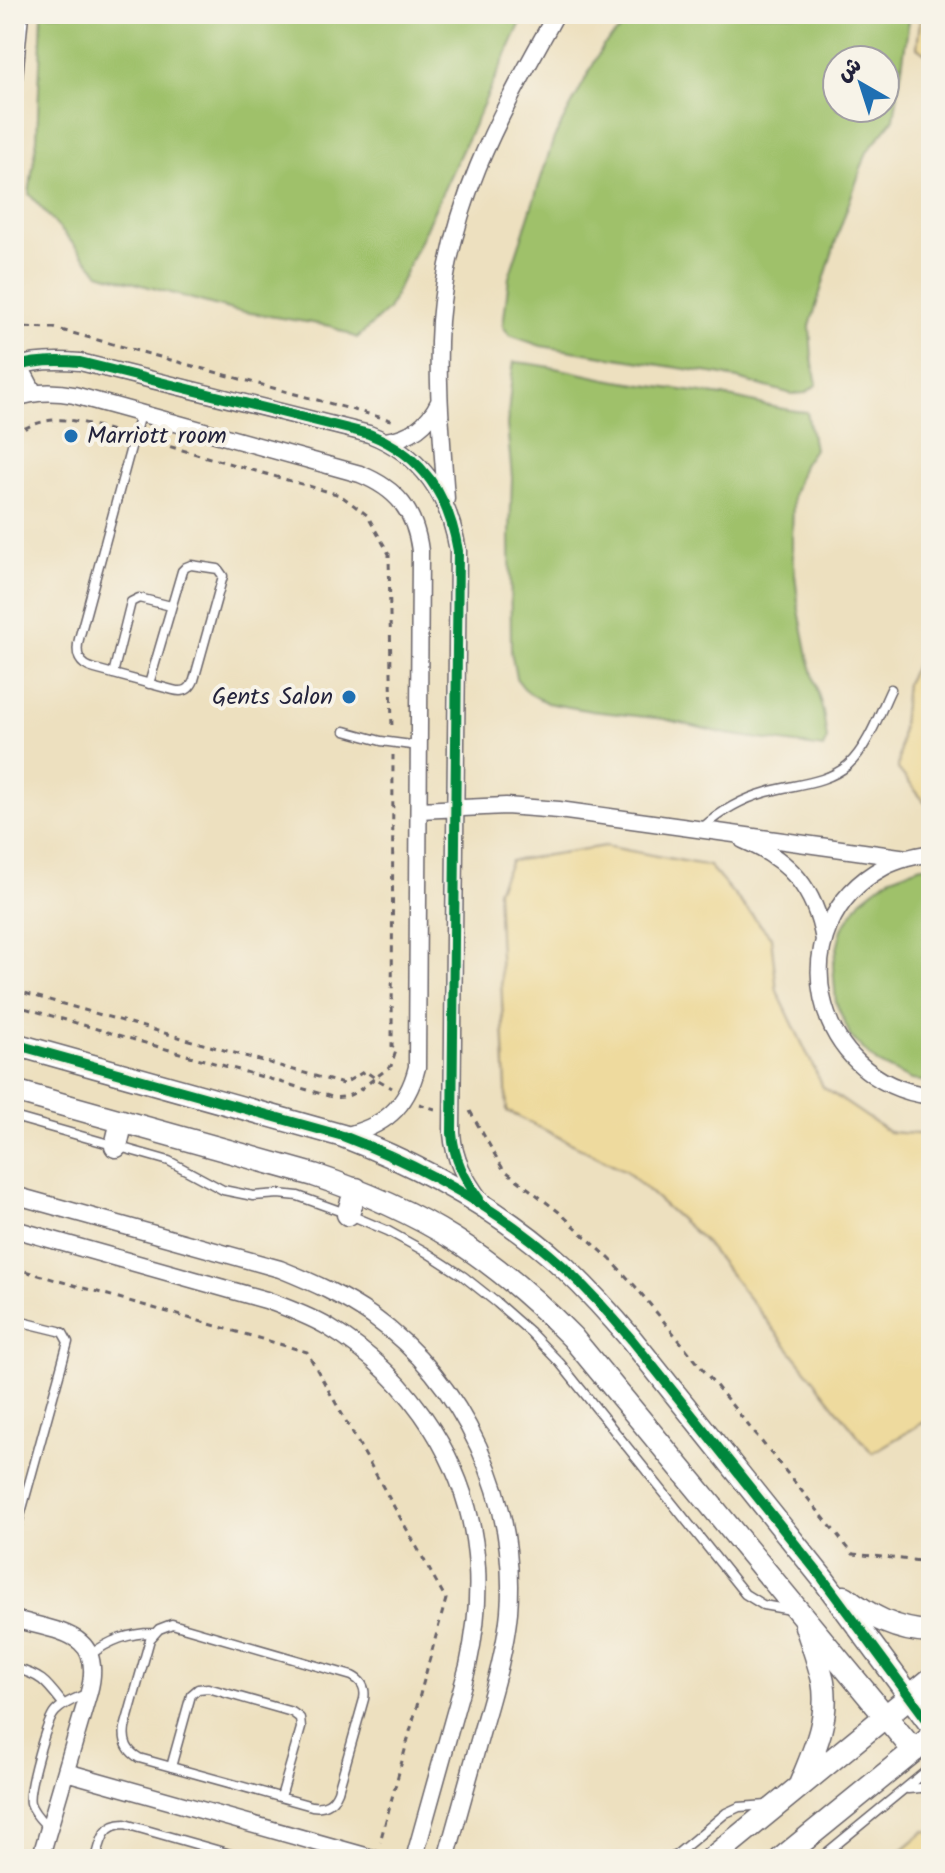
<svg xmlns="http://www.w3.org/2000/svg" width="945" height="1873" font-family="Kalam,'Playpen Sans Arabic',sans-serif">
<style>
.green{fill:#9fc16a;stroke:#607252;stroke-width:2;fill-rule:evenodd}
.sand{fill:#eeda9e;stroke:#887e6c;stroke-width:2}
.lines{fill:none;stroke-linecap:round;stroke-linejoin:round}
.lane-casing{stroke:#696469;stroke-width:11}
.street-casing{stroke:#696469;stroke-width:19}
.secondary-casing{stroke:#696469;stroke-width:25}
.path{stroke:#696469;stroke-width:3;stroke-dasharray:6 6;stroke-linecap:butt}
.lane{stroke:#fff;stroke-width:8}
.street{stroke:#fff;stroke-width:16}
.secondary{stroke:#fff;stroke-width:22}
.cycleway-casing{stroke:#f7f3e8;stroke-width:15}
.cycleway{stroke:#00873e;stroke-width:10}
.poi-dot{fill:#1f6fb2;stroke:#f7f3e8;stroke-width:3}
.labels{text-anchor:middle;dominant-baseline:central;stroke-width:8;stroke-linejoin:round;paint-order:stroke}
.poi-label{font-size:24px;fill:#22223b;stroke:#f7f3e8;text-anchor:start}
</style>
<rect width="100%" height="100%" fill="#f7f3e8"/>
<filter id="ink" filterUnits="userSpaceOnUse"><feTurbulence type="fractalNoise" baseFrequency=".0125" numOctaves="2"/><feDisplacementMap in="SourceGraphic" scale="16" xChannelSelector="R" yChannelSelector="G"/><feConvolveMatrix kernelMatrix="1 2 1 2 8 2 1 2 1" color-interpolation-filters="sRGB"/></filter>
<filter id="wash" filterUnits="userSpaceOnUse"><feTurbulence type="fractalNoise" baseFrequency=".006" numOctaves="4" result="noise"/><feDisplacementMap in="SourceGraphic" scale="32" xChannelSelector="R" yChannelSelector="G"/><feGaussianBlur stdDeviation="1.8" result="paint"/><feColorMatrix in="noise" values="0 0 0 0 0 0 0 0 0 0 0 0 0 0 0 0 0 1.4 0 .05"/><feComposite in="paint" operator="in"/></filter>
<g filter="url(#wash)">
<rect width="100%" height="100%" fill="#ede0bf"/>
<!-- green -->
<path class="green" d="M 42,14 L 525,14 L 388,310 L 357,338 L 330,326 L 232,310 L 99,273 L 29,194 L 37,139 Z
M 631,14 L 910,14 L 894,119 L 867,152 L 838,234 L 810,326 L 812,359 L 817,384 L 806,393 L 792,394 L 723,375 L 541,346 L 509,335 L 503,326 L 509,277 L 554,138 L 603,46 L 625,25 ZM 837,60 L 885,60 L 885,108 L 837,108 Z
M 514,362 C 546,364 580,374 612,380 C 650,387 690,390 728,397 C 755,402 780,410 807,412 L 814,449 L 803,465 L 793,495 L 792,547 L 799,610 L 808,656 L 823,712 L 827,739 L 823,748 L 726,734 L 664,719 L 591,711 L 547,703 L 527,692 L 516,678 L 511,651 L 510,534 L 512,478 L 507,425 L 512,374 Z
M 921,866 L 931,866 L 931,1082 L 911,1080 L 877,1063 L 851,1037 L 836,1003 L 833,965 L 842,929 L 861,900 L 889,878 Z"/>
<!-- sand -->
<path class="sand" d="M 921,14 L 931,14 L 931,57 L 917,47 Z
M 931,637 L 931,810 L 898,769 L 906,683 Z
M 605,846 L 709,866 L 771,937 L 777,991 L 823,1087 L 889,1132 L 931,1135 L 931,1418 L 872,1453 L 702,1239 L 626,1171 L 507,1111 L 497,890 L 511,861 Z
M 925,1831 L 931,1832 L 931,1859 L 891,1859 Z"/>
</g>
<g filter="url(#ink)">
<g class="lines">
<defs>
<path id="lane" d="M 140,414 L 79,639 C 75,655 79,665 95,669 L 173,690 C 184,693 190,690 194,680 L 223,576 L 218,569 L 191,565 L 186,567 L 182,571 L 149,684
M 113,674 L 131,602 L 139,598 L 171,606
M 345,731 L 381,741 L 419,746
M 702,828 C 721,811 742,799 767,792 C 794,784 826,784 848,765 C 868,747 880,712 891,689
M 14,1117 L 169,1161 L 223,1190 L 253,1196 L 279,1194 L 298,1196 L 348,1214 L 388,1231 L 426,1252 L 463,1276 L 497,1303 L 530,1332 L 560,1363 L 745,1594 L 763,1605 L 791,1610
M 14,1320 L 59,1331 L 63,1333 L 68,1342 L 14,1538
M 172,1624 L 352,1676 C 362,1681 366,1688 364,1699 L 338,1791 C 333,1803 325,1808 312,1806 L 139,1758 C 127,1751 123,1742 125,1728 L 150,1639 L 159,1629 Z
M 90,1655 C 110,1640 129,1633 153,1633
M 14,1668 C 43,1676 46,1682 64,1705
M 171,1767 L 191,1695 L 198,1689 L 208,1688 L 292,1712 L 300,1718 L 301,1728 L 281,1797
M 908,1789 L 931,1787
M 49,1829 C 42,1821 33,1813 30,1803 C 27,1791 46,1722 55,1712 C 63,1703 77,1698 88,1693
M 96,1859 C 101,1841 103,1824 125,1824 L 248,1859
M 671,1859 L 726,1813 L 739,1807 L 768,1805
M 819,1859 L 931,1767"/>
<path id="street" d="M 14,77 L 20,14
M 14,355 L 34,393
M 14,367 C 36,360 58,360 80,362 L 369,434 C 423,455 449,496 458,551 L 452,1133 C 454,1160 465,1179 481,1201
M 14,399 C 34,391 53,391 74,395 L 360,474 C 397,489 415,511 420,551 L 417,1067 C 407,1108 383,1127 343,1136
M 386,441 C 411,437 428,425 439,402
M 446,499 C 442,440 436,380 440,321 C 450,201 499,117 556,14
M 419,810 L 506,806 L 559,810 L 907,858
M 743,840 C 790,860 815,889 824,940
M 931,853 C 915,856 899,859 884,867 C 777,925 811,1082 931,1096
M 14,1195 L 280,1269 C 312,1282 344,1296 372,1316 C 464,1382 518,1499 509,1612 C 505,1653 493,1691 482,1730 C 470,1773 458,1816 446,1859
M 14,1229 L 266,1300 C 288,1308 309,1316 328,1327 C 413,1378 472,1469 477,1568 C 479,1602 475,1634 468,1666 L 414,1859
M 14,1619 C 59,1632 105,1632 89,1692 L 40,1859
M 66,1772 L 376,1859"/>
<path id="secondary" d="M 14,1044 L 343,1136 C 424,1167 500,1209 565,1268 C 589,1291 611,1315 632,1340 L 823,1579 L 931,1725
M 14,1091 L 314,1175 C 422,1211 492,1255 572,1337 L 914,1751
M 116,1146 L 122,1121
M 348,1214 L 356,1189
M 845,1597 C 871,1617 897,1631 931,1632
M 800,1785 C 814,1751 830,1718 823,1681 C 819,1663 812,1644 806,1626
M 711,1859 L 931,1679
M 781,1859 L 931,1737"/>
</defs>
<!-- lane casing -->
<use href="#lane" class="lane-casing"/>
<!-- street casing -->
<use href="#street" class="street-casing"/>
<!-- secondary casing -->
<use href="#secondary" class="secondary-casing"/>
<!-- path -->
<path class="path" d="M 14,327 L 54,328 L 394,421
M 14,434 C 57,409 79,422 124,434
M 147,440 L 340,495 L 367,515 L 389,554 L 392,731
M 14,990 L 343,1084 L 365,1071 L 375,1078 L 391,1066 L 396,1051 L 392,1046 L 393,755
M 14,1005 L 332,1097 C 350,1100 362,1088 375,1078 L 392,1088
M 419,1104 L 435,1109
M 470,1111 L 503,1169 L 559,1212 L 611,1260 L 635,1286 L 853,1554 L 931,1562
M 14,1268 L 307,1352 L 446,1599 L 380,1842
M 929,1613 L 931,1595"/>
<!-- lane -->
<use href="#lane" class="lane"/>
<!-- street -->
<use href="#street" class="street"/>
<!-- secondary -->
<use href="#secondary" class="secondary"/>
<defs>
<path id="cycleway" d="M 14,367 C 36,360 58,360 80,362 L 369,434 C 423,455 449,496 458,551 L 452,1133 C 454,1159 464,1178 479,1199
M 14,1044 L 343,1136 C 424,1167 500,1209 565,1268 C 589,1291 611,1315 632,1340 L 823,1579 L 931,1725"/>
</defs>
<!-- cycleway casing -->
<use href="#cycleway" class="cycleway-casing"/>
<!-- cycleway -->
<use href="#cycleway" class="cycleway"/>
</g>
</g>
<!-- markers -->
<g class="poi-dot">
<circle cx="71" cy="436" r="8"/>
<circle cx="349" cy="697" r="8"/>
</g>
<g class="labels">
<!-- poi labels -->
<g class="poi-label">
<text x="87" y="436">Marriott room</text>
<text x="333" y="697" text-anchor="end">Gents Salon</text>
</g>
</g>
<!-- margin -->
<rect width="945" height="1873" fill="none" stroke="#f7f3e8" stroke-width="48"/>
<!-- north arrow -->
<g transform="translate(861 84) rotate(321)"><circle r="38" fill="#f7f3e8" stroke="#a29fa3" stroke-width="2"/>
<path d="M0-6L14 30L0 20L-14 30Z" fill="#1f6fb2"/>
<text y="-12" font-size="22" font-weight="bold" text-anchor="middle" fill="#22223b">ش</text>
</g>
</svg>
